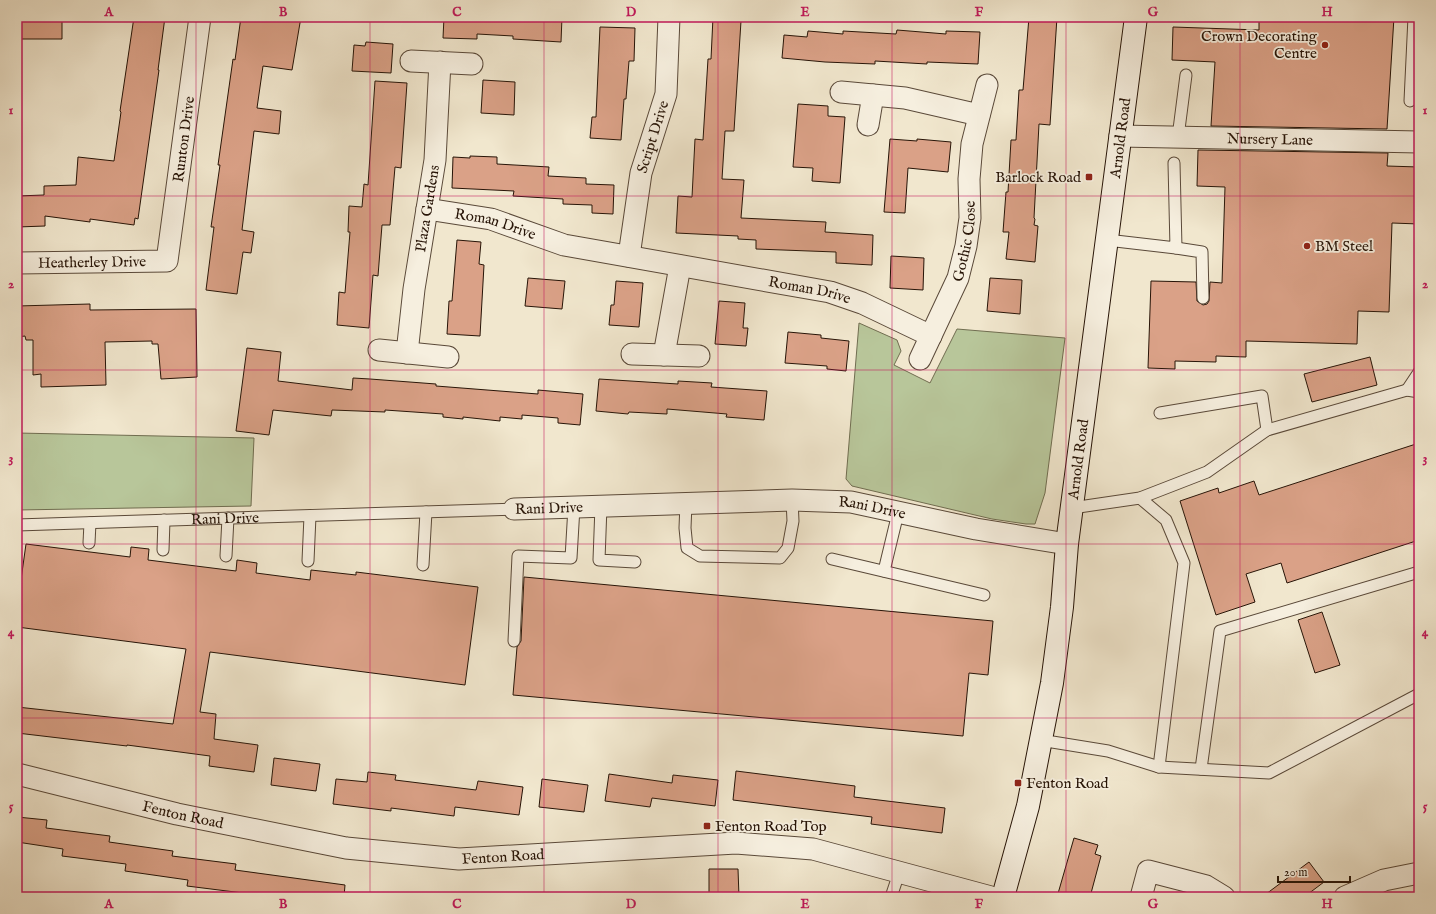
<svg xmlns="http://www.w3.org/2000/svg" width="1436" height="914" font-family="'IM FELL English',serif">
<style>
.green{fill:#b8c69a;stroke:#706d50}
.building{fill:#daa187;stroke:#271407}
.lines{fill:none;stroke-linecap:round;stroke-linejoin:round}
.lane-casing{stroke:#5a4939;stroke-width:13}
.street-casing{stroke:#5a4939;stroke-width:23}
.secondary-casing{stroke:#271407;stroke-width:24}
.lane{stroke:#f6efdf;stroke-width:11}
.street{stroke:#f6efdf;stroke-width:21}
.secondary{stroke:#f6efdf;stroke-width:22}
.grid{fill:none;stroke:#c2185b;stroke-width:1;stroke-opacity:0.55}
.poi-dot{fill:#8f2418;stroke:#f6efdf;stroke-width:1.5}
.labels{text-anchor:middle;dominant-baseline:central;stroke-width:3.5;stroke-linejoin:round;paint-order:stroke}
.poi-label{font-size:15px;fill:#271407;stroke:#f6efdf;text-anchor:start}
.street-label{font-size:15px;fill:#271407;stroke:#f6efdf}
.neatline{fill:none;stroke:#c2185b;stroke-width:1.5}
.grid-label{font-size:13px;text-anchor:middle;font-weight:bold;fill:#c2185b}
</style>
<rect width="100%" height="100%" fill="#f1e7ce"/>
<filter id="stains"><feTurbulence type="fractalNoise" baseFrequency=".005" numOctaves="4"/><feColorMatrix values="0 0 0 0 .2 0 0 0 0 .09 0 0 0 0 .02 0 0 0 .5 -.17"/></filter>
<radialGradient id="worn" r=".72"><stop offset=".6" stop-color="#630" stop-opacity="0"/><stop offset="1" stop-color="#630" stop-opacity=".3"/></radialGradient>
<!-- green -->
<path class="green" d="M 859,323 L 897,340 L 901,351 L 894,365 L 930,383 L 957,329 L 1065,338 L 1045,493 L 1035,524 L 1026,524 L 992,519 L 852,486 L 846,479 Z
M 17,433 L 254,438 L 251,506 L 17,510 Z"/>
<!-- building -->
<path class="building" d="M 21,17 L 62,17 L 62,39 L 21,39 Z
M 134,17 L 165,17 L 158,70 L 159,70 L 138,219 L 135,218 L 134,225 L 90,219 L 90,222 L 45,216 L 45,226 L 17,227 L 17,196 L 44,195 L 44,186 L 76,185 L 78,157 L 114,161 L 121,112 L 120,111 Z
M 241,17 L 301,17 L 292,70 L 263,66 L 257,108 L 281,111 L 279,134 L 254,131 L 242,230 L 254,232 L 251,253 L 243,252 L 237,294 L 206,290 L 214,227 L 211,227 L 220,165 L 218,165 L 233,59 L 235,60 Z
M 444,17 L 562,17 L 561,42 L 513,39 L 513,36 L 477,34 L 477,39 L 443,38 Z
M 713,17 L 738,17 L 738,21 L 741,21 L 734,131 L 725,131 L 722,179 L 744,180 L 741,218 L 826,222 L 825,232 L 873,235 L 872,265 L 836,263 L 836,252 L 756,249 L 756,240 L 738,239 L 738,236 L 676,233 L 678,196 L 692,197 L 695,139 L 703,140 L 708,59 L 711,59 Z
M 1029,17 L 1057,17 L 1050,125 L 1039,124 L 1034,218 L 1035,219 L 1034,225 L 1038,226 L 1035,262 L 1006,259 L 1009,232 L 1003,232 L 1006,192 L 1008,192 L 1011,140 L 1016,140 L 1019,90 L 1023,90 Z
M 1259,17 L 1394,17 L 1387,129 L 1211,126 L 1215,62 L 1172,60 L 1173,27 L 1259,30 Z
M 600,27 L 635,28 L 634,61 L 629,61 L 626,99 L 624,99 L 621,140 L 590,138 L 592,117 L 596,117 Z
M 897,30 L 946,34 L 946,31 L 980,32 L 978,64 L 927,62 L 927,64 L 875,61 L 875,64 L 825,62 L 782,58 L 784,35 L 807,37 L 808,31 L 843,34 L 843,31 L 896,34 Z
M 366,42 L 393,44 L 391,73 L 352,71 L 354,45 L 365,46 Z
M 483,80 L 515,82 L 514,115 L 481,113 Z
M 375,81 L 407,83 L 401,168 L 395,167 L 390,225 L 382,225 L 378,276 L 373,275 L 369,328 L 337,325 L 339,292 L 345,293 L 350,232 L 348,232 L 349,206 L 362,207 L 364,184 L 368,185 Z
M 798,104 L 828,106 L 828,116 L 845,117 L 840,183 L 812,181 L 813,168 L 793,167 Z
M 890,139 L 917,141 L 917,139 L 951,142 L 948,172 L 908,168 L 905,213 L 884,212 Z
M 1198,150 L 1388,153 L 1387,166 L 1419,167 L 1419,224 L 1392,223 L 1389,312 L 1358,311 L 1357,344 L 1246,341 L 1246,357 L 1216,356 L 1216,362 L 1175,361 L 1175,369 L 1148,368 L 1151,281 L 1196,282 L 1197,301 L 1203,305 L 1207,304 L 1209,301 L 1210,282 L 1222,283 L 1225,187 L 1197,186 Z
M 470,156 L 497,157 L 497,164 L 549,167 L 548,176 L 586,178 L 586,184 L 614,185 L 613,214 L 592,213 L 592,205 L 563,204 L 563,199 L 513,196 L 514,191 L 452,188 L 453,157 L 470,158 Z
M 457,240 L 481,242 L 479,264 L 484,265 L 480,336 L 447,334 L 449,301 L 452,301 Z
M 891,256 L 924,258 L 923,290 L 890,288 Z
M 528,278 L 565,281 L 562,309 L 525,306 Z
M 990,278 L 1022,280 L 1020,314 L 987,311 Z
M 616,281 L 643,283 L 639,327 L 609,325 L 611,305 L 614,305 Z
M 719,301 L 745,303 L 743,328 L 748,328 L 746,346 L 715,344 Z
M 90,304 L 90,310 L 196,309 L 197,377 L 161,379 L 158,344 L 152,344 L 152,341 L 105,342 L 106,385 L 41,387 L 41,374 L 33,375 L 33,340 L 26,340 L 25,336 L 17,337 L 17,306 Z
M 788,332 L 821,335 L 821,338 L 849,341 L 846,371 L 827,369 L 827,366 L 785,363 Z
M 247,348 L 281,352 L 278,381 L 352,390 L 353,378 L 370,379 L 436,384 L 436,386 L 538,394 L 538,390 L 583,394 L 580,425 L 558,423 L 558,418 L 522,415 L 522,419 L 500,417 L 500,421 L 463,417 L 463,419 L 443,417 L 443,414 L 385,410 L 385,412 L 332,410 L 331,416 L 273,410 L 269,435 L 236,431 Z
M 1370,357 L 1377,385 L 1312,402 L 1304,374 Z
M 599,379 L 678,384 L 678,381 L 712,383 L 711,387 L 767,391 L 764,420 L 726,417 L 727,414 L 667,409 L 667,414 L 629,412 L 628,414 L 596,411 Z
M 1419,443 L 1419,540 L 1287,583 L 1281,563 L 1246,574 L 1255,602 L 1216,615 L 1180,501 L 1218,488 L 1219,493 L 1254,481 L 1259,495 Z
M 26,544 L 130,557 L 131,547 L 149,549 L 148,560 L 236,571 L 237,560 L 257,563 L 256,573 L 310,580 L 311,570 L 356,575 L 356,572 L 478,587 L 465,685 L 210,652 L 200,712 L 216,714 L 214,739 L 258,745 L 254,772 L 209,766 L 210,756 L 127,745 L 127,746 L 17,733 L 17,707 L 173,724 L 186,649 L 17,627 L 17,608 Z
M 524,577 L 993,621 L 988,675 L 969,673 L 963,736 L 513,695 L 517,647 L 521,641 Z
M 1322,612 L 1340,665 L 1315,673 L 1298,620 Z
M 274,758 L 320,764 L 316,791 L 271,785 Z
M 736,771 L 855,786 L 854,797 L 945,808 L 942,833 L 871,824 L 872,817 L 733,800 Z
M 368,772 L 396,775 L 395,780 L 476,790 L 478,781 L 523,787 L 519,815 L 455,807 L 454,816 L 391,808 L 391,811 L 333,804 L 336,779 L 367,782 Z
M 609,774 L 672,783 L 673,775 L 718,780 L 715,806 L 652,798 L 650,807 L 605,801 Z
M 542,779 L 588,785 L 584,812 L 539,807 Z
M 17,817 L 47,820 L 46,828 L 110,836 L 109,842 L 173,851 L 172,856 L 236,864 L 235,870 L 345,885 L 344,897 L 250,897 L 251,894 L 187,886 L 188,880 L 125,871 L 126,864 L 62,856 L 63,849 L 17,842 Z
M 1074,838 L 1098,845 L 1095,854 L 1101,856 L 1090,897 L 1057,897 Z
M 1309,862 L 1324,882 L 1304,897 L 1262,897 Z
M 709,869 L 738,869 L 739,897 L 709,897 Z"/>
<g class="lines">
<defs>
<g id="lane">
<path d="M 1410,101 L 1414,17"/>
<path d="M 1178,137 L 1186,75"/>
<path d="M 1107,240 L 1176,248 L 1174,163"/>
<path d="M 1176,248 L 1202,252 L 1203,298"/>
<path d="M 1407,390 L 1419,372"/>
<path d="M 1160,413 L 1262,396 L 1267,430"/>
<path d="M 1140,498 L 1166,520 L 1184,563 L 1159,767"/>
<path d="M 686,503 L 685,528 L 687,548 L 700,556 L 780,558 L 788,548 L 793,521 L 792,500"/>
<path d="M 601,506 L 599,560 L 635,562"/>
<path d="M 1072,508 L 1140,498 L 1207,472 L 1267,430 L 1407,390 L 1419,392"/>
<path id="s1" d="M 17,525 L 514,509"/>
<path d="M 89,543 L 90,523"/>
<path d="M 163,550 L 164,520"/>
<path d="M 226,556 L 228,518"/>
<path d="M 832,559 L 984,595"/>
<path d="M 308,561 L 310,516"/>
<path d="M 423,565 L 426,512"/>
<path d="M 884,571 L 898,513"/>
<path d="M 514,641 L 518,556 L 571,558 L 574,507"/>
<path d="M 1040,740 L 1108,751 L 1159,767 L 1269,773 L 1419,694"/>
<path d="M 1201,769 L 1220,631 L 1419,572"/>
<path d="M 891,897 L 899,873"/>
</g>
<g id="street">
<path d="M 411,61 L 472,64"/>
<path d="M 841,92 L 905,98 L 979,115"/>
<path d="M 868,125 L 873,95"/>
<path id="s2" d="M 1120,136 L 1419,142"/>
<path id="s3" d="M 427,209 L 491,219 L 564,245 L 830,292 L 862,303 L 931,336"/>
<path id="s4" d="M 629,256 L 641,173 L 666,94 L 669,17"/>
<path id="s5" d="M 17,263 L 167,261 L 200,17"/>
<path d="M 379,350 L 448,357"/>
<path id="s6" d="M 407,353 L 414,289 L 435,160 L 440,62"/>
<path d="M 632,354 L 699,356"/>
<path d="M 664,355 L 680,266"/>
<path id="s7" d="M 920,359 L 958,278 L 966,246 L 970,218 L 969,179 L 972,144 L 987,85"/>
<path id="s8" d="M 514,509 L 792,500 L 851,502 L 976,529 L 1067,544"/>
<path id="s9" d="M 17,774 L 177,814 L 346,848 L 459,859 L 736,843 L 813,849 L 991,897"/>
<path d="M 1141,897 L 1148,871 L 1206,886 L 1224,897"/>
<path d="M 1345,897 L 1384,880 L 1419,873"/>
</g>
<g id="secondary">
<path id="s10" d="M 1003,897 L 1028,806 L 1052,683 L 1062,607 L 1067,544 L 1136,17"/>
</g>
</defs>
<!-- lane casing -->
<use href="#lane" class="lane-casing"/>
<!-- street casing -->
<use href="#street" class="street-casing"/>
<!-- secondary casing -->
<use href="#secondary" class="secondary-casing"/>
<!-- lane -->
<use href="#lane" class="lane"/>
<!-- street -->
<use href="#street" class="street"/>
<!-- secondary -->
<use href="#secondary" class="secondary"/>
</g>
<!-- grid -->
<path class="grid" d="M 196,17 L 196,897M 370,17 L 370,897M 544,17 L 544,897M 718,17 L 718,897M 892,17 L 892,897M 1066,17 L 1066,897M 1240,17 L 1240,897M 17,196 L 1419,196M 17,370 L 1419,370M 17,544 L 1419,544M 17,718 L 1419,718"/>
<!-- markers -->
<g class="poi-dot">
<circle cx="1325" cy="45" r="4"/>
<rect x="1085" y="173" width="8" height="8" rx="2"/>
<circle cx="1307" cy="246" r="4"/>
<rect x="1014" y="779" width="8" height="8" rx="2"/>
<rect x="703" y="822" width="8" height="8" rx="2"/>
</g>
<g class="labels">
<!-- poi labels -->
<g class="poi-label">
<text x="1317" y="36" text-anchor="end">Crown Decorating<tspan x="1317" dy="17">Centre</tspan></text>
<text x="1081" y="177" text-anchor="end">Barlock Road</text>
<text x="1315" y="246">BM Steel</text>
<text x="1026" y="783">Fenton Road</text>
<text x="715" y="826">Fenton Road Top</text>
</g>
<!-- street labels -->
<g class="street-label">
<text stroke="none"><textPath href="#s4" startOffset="122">Script Drive</textPath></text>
<text stroke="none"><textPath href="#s10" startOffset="769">Arnold Road</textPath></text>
<text stroke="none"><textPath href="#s5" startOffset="273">Runton Drive</textPath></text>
<text stroke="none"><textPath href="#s2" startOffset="150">Nursery Lane</textPath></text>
<text stroke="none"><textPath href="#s6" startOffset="146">Plaza Gardens</textPath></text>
<text stroke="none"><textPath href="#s3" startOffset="70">Roman Drive</textPath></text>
<text stroke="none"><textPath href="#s7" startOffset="127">Gothic Close</textPath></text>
<text stroke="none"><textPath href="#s5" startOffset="75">Heatherley Drive</textPath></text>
<text stroke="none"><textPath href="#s3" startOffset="392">Roman Drive</textPath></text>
<text stroke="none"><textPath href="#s10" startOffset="445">Arnold Road</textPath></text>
<text stroke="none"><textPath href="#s8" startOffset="35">Rani Drive</textPath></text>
<text stroke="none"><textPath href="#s8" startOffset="359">Rani Drive</textPath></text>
<text stroke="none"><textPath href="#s1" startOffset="208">Rani Drive</textPath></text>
<text stroke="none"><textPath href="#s9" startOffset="171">Fenton Road</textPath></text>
<text stroke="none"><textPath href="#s9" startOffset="495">Fenton Road</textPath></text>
</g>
</g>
<!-- margin -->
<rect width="1436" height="914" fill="none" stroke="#f1e7ce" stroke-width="44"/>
<!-- scale -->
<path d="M1278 876v6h72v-6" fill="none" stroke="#271407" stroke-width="2"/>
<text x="1284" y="876" font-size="12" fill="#271407" stroke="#f6efdf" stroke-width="3" paint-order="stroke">20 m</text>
<rect x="22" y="22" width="1392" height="870" class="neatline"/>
<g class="grid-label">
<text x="109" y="16">A</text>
<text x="283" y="16">B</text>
<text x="457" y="16">C</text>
<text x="631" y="16">D</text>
<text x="805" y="16">E</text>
<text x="979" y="16">F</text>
<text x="1153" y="16">G</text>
<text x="1327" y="16">H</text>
<text x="11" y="114">1</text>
<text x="1425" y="114">1</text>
<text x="11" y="288">2</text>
<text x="1425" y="288">2</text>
<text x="11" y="462">3</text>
<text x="1425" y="462">3</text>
<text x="11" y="636">4</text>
<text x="1425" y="636">4</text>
<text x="11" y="810">5</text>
<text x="1425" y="810">5</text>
<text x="109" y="908">A</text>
<text x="283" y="908">B</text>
<text x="457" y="908">C</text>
<text x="631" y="908">D</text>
<text x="805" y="908">E</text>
<text x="979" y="908">F</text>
<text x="1153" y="908">G</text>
<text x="1327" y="908">H</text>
</g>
<rect width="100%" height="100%" filter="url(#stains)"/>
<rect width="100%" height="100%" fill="url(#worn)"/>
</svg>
